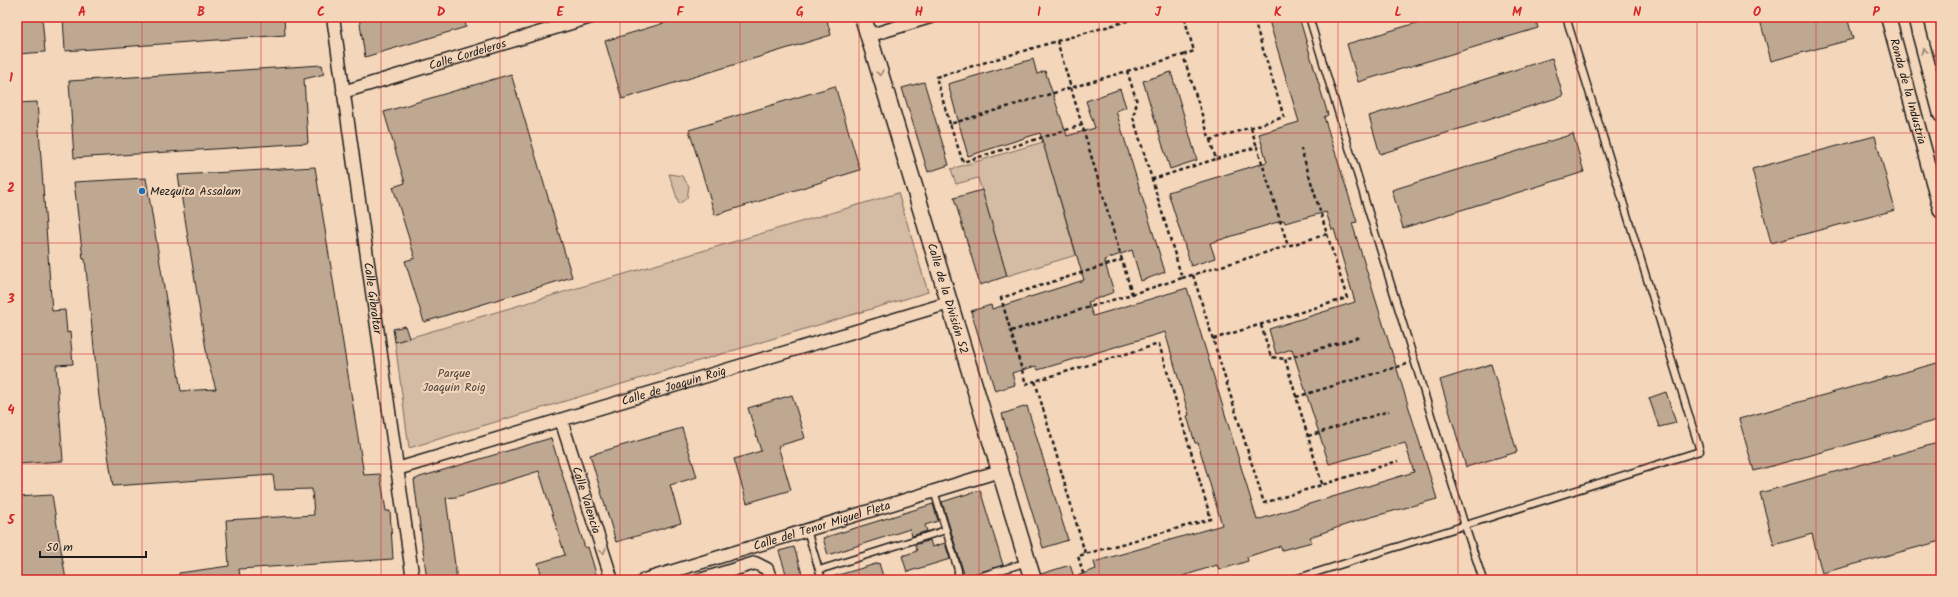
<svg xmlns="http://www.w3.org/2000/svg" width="1958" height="597" font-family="Kalam,sans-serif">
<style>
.green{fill:#d4bba3;stroke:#786c60}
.building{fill:#bfa892;stroke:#1c1c1c}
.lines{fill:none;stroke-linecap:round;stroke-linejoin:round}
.service-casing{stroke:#1c1c1c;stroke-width:9}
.minor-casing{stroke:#1c1c1c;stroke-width:15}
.tertiary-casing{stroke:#1c1c1c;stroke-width:17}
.secondary-casing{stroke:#1c1c1c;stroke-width:19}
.path{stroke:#1c1c1c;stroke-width:2.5;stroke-dasharray:4 3;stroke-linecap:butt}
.service{stroke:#f4d6ba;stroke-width:6}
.minor{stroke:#f4d6ba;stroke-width:12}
.tertiary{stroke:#f4d6ba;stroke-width:14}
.secondary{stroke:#f4d6ba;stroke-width:16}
.oneway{stroke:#938273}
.grid{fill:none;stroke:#d62828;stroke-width:1;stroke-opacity:0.55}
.poi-dot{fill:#1f6fb2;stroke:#f4d6ba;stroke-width:1.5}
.labels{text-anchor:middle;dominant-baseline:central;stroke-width:4;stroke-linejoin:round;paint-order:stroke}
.street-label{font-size:12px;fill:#1c1c1c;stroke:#f4d6ba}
.poi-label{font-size:12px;fill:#1c1c1c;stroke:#f4d6ba;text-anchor:start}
.park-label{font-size:12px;fill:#4a443e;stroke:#f4d6ba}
.neatline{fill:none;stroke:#d62828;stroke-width:1.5}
.grid-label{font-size:13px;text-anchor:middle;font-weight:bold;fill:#d62828}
</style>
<rect width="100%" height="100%" fill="#f4d6ba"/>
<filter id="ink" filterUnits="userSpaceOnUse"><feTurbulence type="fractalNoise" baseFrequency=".025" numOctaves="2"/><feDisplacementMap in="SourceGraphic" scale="8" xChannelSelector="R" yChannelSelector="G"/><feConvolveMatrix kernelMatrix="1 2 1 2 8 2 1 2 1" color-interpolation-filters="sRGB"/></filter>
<g filter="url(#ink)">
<!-- green -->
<path class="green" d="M 1043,142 L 1076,255 L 1007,276 L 978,178 L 956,184 L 951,169 Z
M 669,174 L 682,176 L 689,186 L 687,198 L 679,204 Z
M 898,193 L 928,292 L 409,448 L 395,342 Z"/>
<!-- building -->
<path class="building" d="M 17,17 L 42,17 L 45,52 L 17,54 Z
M 63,17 L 284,17 L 285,35 L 65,51 Z
M 359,17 L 464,17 L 466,27 L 365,57 Z
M 684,17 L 826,17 L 831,35 L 622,99 L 605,41 Z
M 1268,17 L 1299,17 L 1328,115 L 1324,117 L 1357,222 L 1352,223 L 1437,499 L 1357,521 L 1310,537 L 1312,542 L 1282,550 L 1280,546 L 1247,557 L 1248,561 L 1219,570 L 1217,565 L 1183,576 L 1184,580 L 1042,580 L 1041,574 L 1070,565 L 1074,577 L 1096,569 L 1094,562 L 1222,525 L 1198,443 L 1195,443 L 1187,416 L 1189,415 L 1165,332 L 1038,370 L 1036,366 L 1012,373 L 1015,385 L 995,391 L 971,311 L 991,305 L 992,309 L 1084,280 L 1040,133 L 968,156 L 948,84 L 1033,59 L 1037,74 L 1045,71 L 1067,136 L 1095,128 L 1086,101 L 1120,89 L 1126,107 L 1116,111 L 1165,272 L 1141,281 L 1132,250 L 1104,260 L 1114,292 L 1088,302 L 1093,316 L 1187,288 L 1257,520 L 1414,472 L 1405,443 L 1329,464 L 1292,349 L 1276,354 L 1269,329 L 1355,302 L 1334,229 L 1332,230 L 1326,212 L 1285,223 L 1284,220 L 1210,243 L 1215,258 L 1191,266 L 1168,192 L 1267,162 L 1259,134 L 1299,122 Z
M 1436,17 L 1535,17 L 1538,28 L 1358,82 L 1347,44 Z
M 1771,17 L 1847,17 L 1853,39 L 1771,61 L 1760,20 Z
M 1552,58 L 1563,96 L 1380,154 L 1369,116 Z
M 322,65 L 324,74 L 304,79 L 308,143 L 74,158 L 69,81 Z
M 1171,72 L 1197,160 L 1170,169 L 1143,81 Z
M 511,74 L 572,277 L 424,322 L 405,261 L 415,258 L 393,187 L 405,183 L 384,112 Z
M 924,82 L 949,165 L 928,172 L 902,88 Z
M 835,86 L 860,170 L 715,215 L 689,130 Z
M 37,102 L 52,311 L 65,310 L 67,333 L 70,332 L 73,364 L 56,365 L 63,461 L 17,464 L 17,103 Z
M 1573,134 L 1584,172 L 1403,228 L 1392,190 Z
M 1875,136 L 1895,210 L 1771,243 L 1752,169 Z
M 315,167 L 364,475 L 380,474 L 386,511 L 390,511 L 393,559 L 239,569 L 240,577 L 218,578 L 218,580 L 179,580 L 179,573 L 229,566 L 226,520 L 314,515 L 312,489 L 275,490 L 273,475 L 113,486 L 99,397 L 85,259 L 83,259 L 74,182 L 146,178 L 181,391 L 216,389 L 208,362 L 178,175 Z
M 982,190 L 1007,276 L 980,285 L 954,198 Z
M 405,326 L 409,338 L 395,342 L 393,329 Z
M 1937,363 L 1941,378 L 1941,419 L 1754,471 L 1739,419 Z
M 1491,364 L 1517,452 L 1466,467 L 1440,380 Z
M 1666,392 L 1676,423 L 1659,427 L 1649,398 Z
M 792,395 L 805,438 L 778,446 L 791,490 L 747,503 L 734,459 L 761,451 L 748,408 Z
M 1027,406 L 1068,540 L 1043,548 L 1002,414 Z
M 682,428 L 697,477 L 670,485 L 681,523 L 616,542 L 590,455 Z
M 551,438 L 585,548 L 588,547 L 598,580 L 543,580 L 538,563 L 565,555 L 539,471 L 456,497 L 446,498 L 457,580 L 427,580 L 414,480 L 420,477 Z
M 1941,442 L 1941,541 L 1822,573 L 1812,534 L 1774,545 L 1760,493 Z
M 980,490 L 1003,565 L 965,577 L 942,502 Z
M 52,495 L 66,580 L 17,580 L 17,497 Z
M 933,504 L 938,521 L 925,525 L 927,531 L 912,536 L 910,529 L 828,555 L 823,538 Z
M 930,540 L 932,547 L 945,543 L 950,559 L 907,572 L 902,556 L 917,551 L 915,545 Z
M 794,547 L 804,580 L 788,580 L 779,551 Z
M 879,563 L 884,580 L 832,580 L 832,577 Z
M 1006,573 L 1008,580 L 984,580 Z"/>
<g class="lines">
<defs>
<path id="service" d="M 1309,17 L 1465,526 L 1483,580
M 934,491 L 958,570 L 958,580
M 807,530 L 822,580
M 819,570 L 946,530
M 968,580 L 1028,562
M 1292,580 L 1700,451 L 1566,17"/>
<g id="minor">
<path id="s1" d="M 333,17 L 413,580"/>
<path d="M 868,36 L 930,17"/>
<path id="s2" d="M 343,92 L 591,17"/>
<path id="s3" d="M 561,420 L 612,580"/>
<path id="s4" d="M 397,469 L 949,303"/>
<path id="s5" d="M 644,580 L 1000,471"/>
<path d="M 700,580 L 755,563 L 767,569 L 771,580"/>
</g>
<g id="tertiary">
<path id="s6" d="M 1888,17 L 1941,211"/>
<path d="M 1915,17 L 1941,115"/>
</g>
<g id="secondary">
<path id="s7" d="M 863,17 L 1033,580"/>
</g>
</defs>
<!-- service casing -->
<use href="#service" class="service-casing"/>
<!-- minor casing -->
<use href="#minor" class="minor-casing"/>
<!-- tertiary casing -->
<use href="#tertiary" class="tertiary-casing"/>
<!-- secondary casing -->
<use href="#secondary" class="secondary-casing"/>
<!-- path -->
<path class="path" d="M 1057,41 L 1141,17
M 1183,55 L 1194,51 L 1184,17
M 1127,71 L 1183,55 L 1216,159 L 1153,179
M 950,124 L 936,77 L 1057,41 L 1082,125
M 1251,128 L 1257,147
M 1210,140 L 1284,117 L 1253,17
M 1216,159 L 1257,147 L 1288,246
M 1122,260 L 1082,125 L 963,162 L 950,124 L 1127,71 L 1137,102 L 1133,117 L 1182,278 L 1132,294
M 1193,275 L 1264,503 L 1398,461
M 1182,278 L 1327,234 L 1301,149
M 1261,325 L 1271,357 L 1285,359
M 1011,331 L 1132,294 L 1122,260 L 1001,298 L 1026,384 L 1035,381
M 1213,339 L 1347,298 L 1327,234
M 1296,397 L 1407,364
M 1308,436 L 1389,411
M 1322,484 L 1285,359 L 1359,337
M 1085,553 L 1035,381 L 1159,344 L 1211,519 L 1078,556 L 1085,580"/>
<!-- service -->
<use href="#service" class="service"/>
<!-- minor -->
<use href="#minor" class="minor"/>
<!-- tertiary -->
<use href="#tertiary" class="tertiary"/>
<!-- secondary -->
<use href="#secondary" class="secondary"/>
</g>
<!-- one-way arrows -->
<defs><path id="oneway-chevron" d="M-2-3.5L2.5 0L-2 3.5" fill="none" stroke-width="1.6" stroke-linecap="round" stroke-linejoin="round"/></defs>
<g class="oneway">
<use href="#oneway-chevron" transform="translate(1924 51) rotate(-105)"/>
<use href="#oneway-chevron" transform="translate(880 73) rotate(73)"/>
<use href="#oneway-chevron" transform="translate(603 551) rotate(73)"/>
</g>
</g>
<!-- grid -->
<path class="grid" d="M 142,17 L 142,580M 261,17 L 261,580M 381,17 L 381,580M 500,17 L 500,580M 620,17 L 620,580M 740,17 L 740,580M 859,17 L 859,580M 979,17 L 979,580M 1099,17 L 1099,580M 1218,17 L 1218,580M 1338,17 L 1338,580M 1458,17 L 1458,580M 1577,17 L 1577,580M 1697,17 L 1697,580M 1816,17 L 1816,580M 17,133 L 1941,133M 17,243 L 1941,243M 17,354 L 1941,354M 17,464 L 1941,464"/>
<!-- markers -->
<circle class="poi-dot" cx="142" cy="191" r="4"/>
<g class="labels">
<!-- street labels -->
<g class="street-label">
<text stroke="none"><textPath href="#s2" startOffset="130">Calle Cordeleros</textPath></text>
<text stroke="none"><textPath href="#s6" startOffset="77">Ronda de la Industria</textPath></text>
<text stroke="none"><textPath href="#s1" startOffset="284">Calle Gibraltar</textPath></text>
<text stroke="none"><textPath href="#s7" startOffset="294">Calle de la División 52</textPath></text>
<text stroke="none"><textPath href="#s4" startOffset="289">Calle de Joaquin Roig</textPath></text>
<text stroke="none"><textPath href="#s3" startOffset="84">Calle Valencia</textPath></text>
<text stroke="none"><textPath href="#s5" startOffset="186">Calle del Tenor Miguel Fleta</textPath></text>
</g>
<!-- poi labels -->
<g class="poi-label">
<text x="150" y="191">Mezquita Assalam</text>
</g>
<!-- park labels -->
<g class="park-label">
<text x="454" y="373">Parque<tspan x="454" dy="14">Joaquin Roig</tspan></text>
</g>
</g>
<!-- margin -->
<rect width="1958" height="597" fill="none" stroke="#f4d6ba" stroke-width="44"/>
<!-- scale -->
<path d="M40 551v6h106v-6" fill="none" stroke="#1c1c1c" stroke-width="2"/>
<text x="46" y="551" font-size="12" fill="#1c1c1c" stroke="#f4d6ba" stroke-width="3" paint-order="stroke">50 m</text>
<rect x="22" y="22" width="1914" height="553" class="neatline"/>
<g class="grid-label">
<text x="82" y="16">A</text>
<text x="201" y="16">B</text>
<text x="321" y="16">C</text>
<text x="441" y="16">D</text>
<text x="560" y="16">E</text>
<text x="680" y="16">F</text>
<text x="800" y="16">G</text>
<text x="919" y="16">H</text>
<text x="1039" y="16">I</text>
<text x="1158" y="16">J</text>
<text x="1278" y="16">K</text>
<text x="1398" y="16">L</text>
<text x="1517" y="16">M</text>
<text x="1637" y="16">N</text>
<text x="1757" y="16">O</text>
<text x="1876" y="16">P</text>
<text x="11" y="82">1</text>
<text x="11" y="192">2</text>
<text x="11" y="303">3</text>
<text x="11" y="414">4</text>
<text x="11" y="524">5</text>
</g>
</svg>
